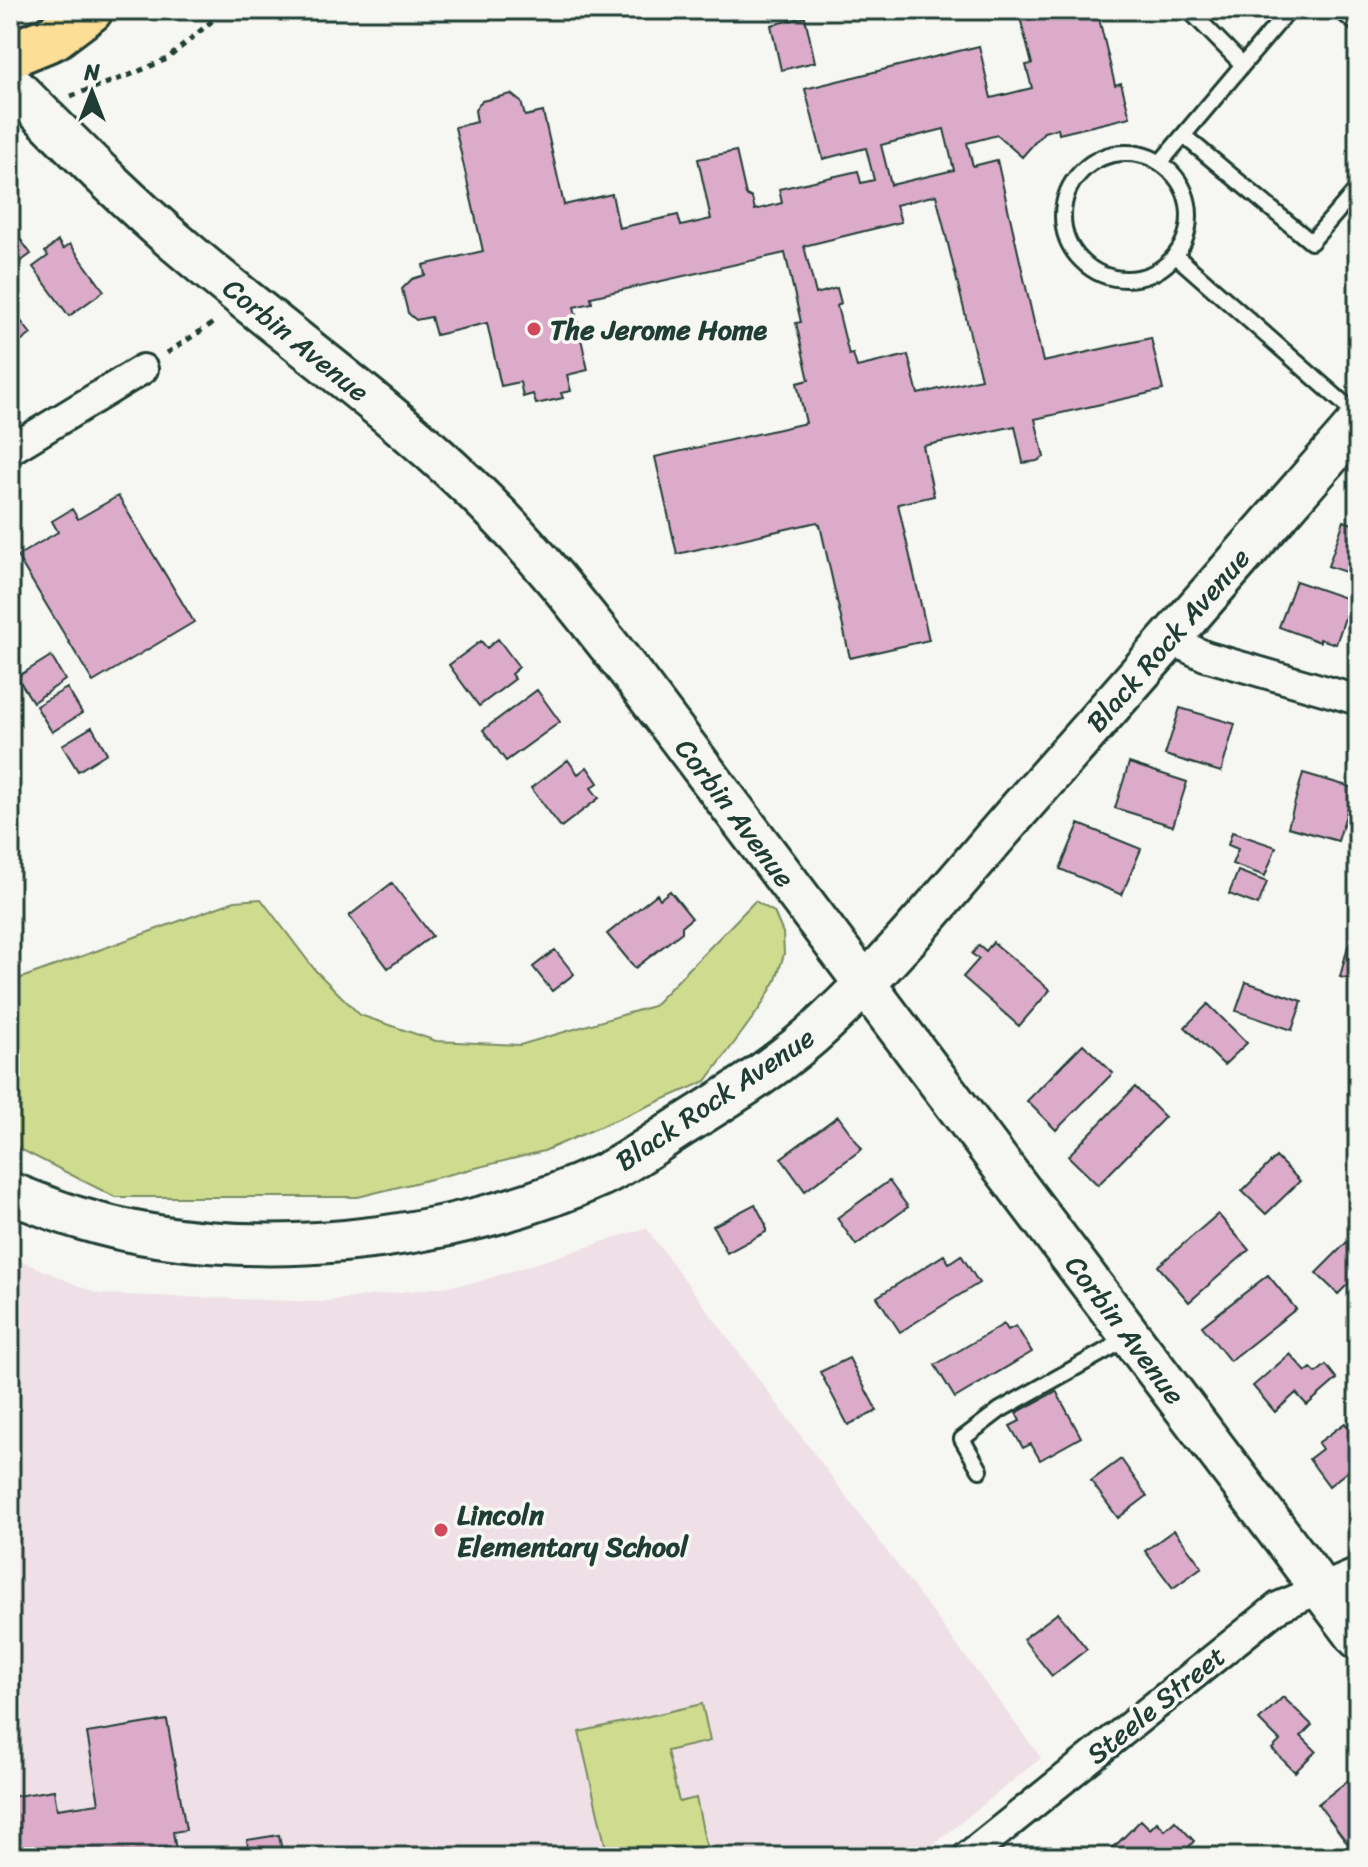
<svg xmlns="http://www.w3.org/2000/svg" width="1368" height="1867" font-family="Sriracha,sans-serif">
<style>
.built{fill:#eee0e6}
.green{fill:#cfdb8f;stroke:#778c62;stroke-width:2}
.building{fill:#dcabca;stroke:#1f3d34;stroke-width:2;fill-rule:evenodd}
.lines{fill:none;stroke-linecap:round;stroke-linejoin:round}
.lane-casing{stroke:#1f3d34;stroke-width:20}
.street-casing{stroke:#1f3d34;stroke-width:34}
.secondary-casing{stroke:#1f3d34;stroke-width:46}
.highway-casing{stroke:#1f3d34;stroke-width:50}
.path{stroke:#1f3d34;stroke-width:5;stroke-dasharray:6 6;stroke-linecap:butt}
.lane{stroke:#f6f6f2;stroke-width:14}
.street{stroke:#f6f6f2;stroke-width:28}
.secondary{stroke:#f6f6f2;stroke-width:40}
.highway{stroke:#fcde96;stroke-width:44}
.poi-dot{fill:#d1495b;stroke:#f6f6f2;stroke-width:3}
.labels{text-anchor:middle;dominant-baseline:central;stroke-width:7;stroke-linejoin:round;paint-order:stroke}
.poi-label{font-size:28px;font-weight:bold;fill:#1f3d34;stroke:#f6f6f2;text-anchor:start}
.street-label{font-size:28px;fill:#1f3d34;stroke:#f6f6f2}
</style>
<rect width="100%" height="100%" fill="#f6f6f2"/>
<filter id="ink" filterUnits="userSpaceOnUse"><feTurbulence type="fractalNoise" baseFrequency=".0125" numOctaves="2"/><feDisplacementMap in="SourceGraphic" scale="16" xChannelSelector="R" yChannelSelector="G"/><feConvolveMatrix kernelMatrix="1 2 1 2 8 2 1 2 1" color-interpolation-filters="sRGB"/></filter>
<g filter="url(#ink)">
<!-- built -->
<path class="built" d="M 646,1228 L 1041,1758 L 918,1857 L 10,1857 L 10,1256 L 98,1294 L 320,1302 L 475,1283 Z"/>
<!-- green -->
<path class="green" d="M 261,899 L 315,970 L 360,1015 L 436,1041 L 520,1045 L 653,1006 L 755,901 L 774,912 L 783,933 L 784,954 L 776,980 L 760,1008 L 706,1081 L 544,1151 L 358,1197 L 115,1197 L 10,1144 L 10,982 L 235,901 Z
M 702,1704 L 710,1741 L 667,1751 L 679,1802 L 696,1798 L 708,1854 L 694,1857 L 608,1857 L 579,1732 Z"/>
<!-- building -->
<path class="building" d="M 1018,10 L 1097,10 L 1115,85 L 1121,83 L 1130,117 L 1059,134 L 1058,128 L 1044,132 L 1022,157 L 997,135 L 967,143 L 973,166 L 997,160 L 1043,362 L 1151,338 L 1163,390 L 1035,419 L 1044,457 L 1037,461 L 1023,463 L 1015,426 L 923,446 L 934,496 L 898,504 L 929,640 L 850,658 L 820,525 L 817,522 L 677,554 L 655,457 L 806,423 L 797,383 L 809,380 L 796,323 L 801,322 L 785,253 L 591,297 L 592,303 L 574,307 L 588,370 L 567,375 L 571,391 L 561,393 L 563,398 L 536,404 L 533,394 L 523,397 L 520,382 L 501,386 L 487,323 L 436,335 L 431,317 L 416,320 L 408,313 L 402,289 L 412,279 L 425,275 L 423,265 L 483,251 L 455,127 L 477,122 L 475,110 L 482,101 L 511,94 L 521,102 L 525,116 L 543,112 L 564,205 L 612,194 L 619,228 L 678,215 L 681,226 L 711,219 L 698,159 L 736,151 L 746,195 L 752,198 L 755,210 L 782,203 L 779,189 L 858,171 L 861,183 L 874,180 L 866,148 L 823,159 L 805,89 L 979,46 L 991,98 L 1032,88 L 1026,65 L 1032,64 ZM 944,129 L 954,170 L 891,185 L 881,145 ZM 936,195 L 981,379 L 918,394 L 908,355 L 857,367 L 853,354 L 849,355 L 837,306 L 841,303 L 837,288 L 816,294 L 804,246 L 901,222 L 896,205 Z
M 805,17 L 815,62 L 781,70 L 771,25 Z
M 13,229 L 31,254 L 10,269 L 10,231 Z
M 58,241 L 63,249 L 70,244 L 104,291 L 69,316 L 33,267 L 48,256 L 45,252 Z
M 10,307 L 31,334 L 10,350 Z
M 118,496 L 194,622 L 93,682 L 17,556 L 58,532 L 52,521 L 72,509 L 78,519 Z
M 1344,521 L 1358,526 L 1358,576 L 1328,566 Z
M 1296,581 L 1351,600 L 1336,644 L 1320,639 L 1320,642 L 1279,627 Z
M 498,639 L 519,667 L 511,674 L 515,679 L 479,706 L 449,665 L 481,641 L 487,648 Z
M 51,656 L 65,680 L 33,702 L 17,677 Z
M 67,688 L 82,713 L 52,732 L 36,706 Z
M 537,690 L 560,722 L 506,761 L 483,730 Z
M 1180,708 L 1235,724 L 1221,772 L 1165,755 Z
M 92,727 L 107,753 L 78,771 L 62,745 Z
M 568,760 L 578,774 L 587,767 L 598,783 L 591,788 L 599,798 L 561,827 L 531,788 Z
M 1129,763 L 1187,782 L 1173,826 L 1115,808 Z
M 1303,773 L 1354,788 L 1338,841 L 1288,827 Z
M 1079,824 L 1141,849 L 1122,895 L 1060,869 Z
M 1232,832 L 1276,847 L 1265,876 L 1232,864 L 1238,849 L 1228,845 Z
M 1238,871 L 1267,882 L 1258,905 L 1229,894 Z
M 392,883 L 432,936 L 388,968 L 349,916 Z
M 670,891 L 692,918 L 682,926 L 682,932 L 635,968 L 607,934 L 657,894 L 660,899 Z
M 993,942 L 1050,990 L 1019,1026 L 963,977 L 979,959 L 972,954 L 979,945 L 986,951 Z
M 1348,946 L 1358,949 L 1358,981 L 1340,977 Z
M 555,950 L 574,974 L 552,991 L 533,967 Z
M 1246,982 L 1302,1001 L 1292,1030 L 1236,1011 Z
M 1208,1004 L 1247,1043 L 1224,1065 L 1185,1027 Z
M 1083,1044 L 1113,1073 L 1056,1130 L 1027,1101 Z
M 1135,1087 L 1165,1117 L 1098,1185 L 1068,1156 Z
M 838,1116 L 862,1149 L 805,1191 L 781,1158 Z
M 1276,1157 L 1300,1181 L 1266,1214 L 1242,1191 Z
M 889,1181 L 908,1207 L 856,1245 L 837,1218 Z
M 755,1204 L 766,1225 L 766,1232 L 727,1253 L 713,1226 Z
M 1218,1214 L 1249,1250 L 1189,1302 L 1158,1266 Z
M 1348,1241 L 1358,1251 L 1358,1274 L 1338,1294 L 1316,1273 Z
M 944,1255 L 949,1263 L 961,1255 L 979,1283 L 900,1332 L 877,1297 Z
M 1268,1275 L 1296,1309 L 1230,1361 L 1202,1326 Z
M 1004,1324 L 1008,1330 L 1016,1326 L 1032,1352 L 955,1398 L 935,1365 Z
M 1290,1354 L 1306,1372 L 1311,1368 L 1316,1373 L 1326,1365 L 1337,1379 L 1307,1405 L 1296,1393 L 1275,1412 L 1253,1386 Z
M 849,1358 L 877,1411 L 848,1425 L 820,1372 Z
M 1056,1391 L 1081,1437 L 1040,1460 L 1031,1444 L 1023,1448 L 1010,1426 L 1020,1421 L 1016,1413 Z
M 1345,1423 L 1358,1440 L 1358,1463 L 1329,1486 L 1309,1459 L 1322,1449 L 1318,1443 Z
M 1121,1459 L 1147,1496 L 1118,1518 L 1091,1481 Z
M 1174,1530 L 1202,1567 L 1173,1588 L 1145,1551 Z
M 1058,1613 L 1087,1649 L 1052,1676 L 1023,1639 Z
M 1283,1697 L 1312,1725 L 1301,1736 L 1316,1751 L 1295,1772 L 1272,1749 L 1280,1741 L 1259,1720 Z
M 167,1720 L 186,1830 L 173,1832 L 177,1857 L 10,1857 L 10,1797 L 54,1790 L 57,1809 L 99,1803 L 87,1733 Z
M 1354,1776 L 1358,1781 L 1358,1857 L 1318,1804 Z
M 1141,1820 L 1150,1829 L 1157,1822 L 1165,1830 L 1175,1821 L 1194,1841 L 1180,1857 L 1121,1857 L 1112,1849 Z
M 279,1835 L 283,1857 L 220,1857 L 220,1851 L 248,1847 L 247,1840 Z"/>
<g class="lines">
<defs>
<path id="lane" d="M 1189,10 L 1242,64
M 1340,10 L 1358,25
M 1184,136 L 1311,242 L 1358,188
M1063 216a63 63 0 1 1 126 0a63 63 0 1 1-126 0Z
M 1160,163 L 1289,10
M 1176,256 L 1358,416
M 980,1470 L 962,1439 L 1000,1410 L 1130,1337"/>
<path id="street" d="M 10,450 L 143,369
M 1169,639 L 1205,656 L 1358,700
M 967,1857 L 1278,1607 L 1358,1573"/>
<path id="secondary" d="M 10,83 C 67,140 123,198 185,250 C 279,330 380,401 469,486 C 531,545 583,612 635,679 L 1358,1638
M 10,1193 C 34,1202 57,1212 82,1219 C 241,1267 452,1244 602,1175 C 632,1161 660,1139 688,1122 C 736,1092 784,1062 825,1023 C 899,954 963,873 1029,798 C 1140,674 1249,548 1358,423"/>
<path id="highway" d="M 10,55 L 54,37 L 90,10"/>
</defs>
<!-- lane casing -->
<use href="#lane" class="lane-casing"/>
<!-- street casing -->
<use href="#street" class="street-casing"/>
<!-- secondary casing -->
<use href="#secondary" class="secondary-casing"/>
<!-- highway casing -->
<use href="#highway" class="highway-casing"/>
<!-- path -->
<path class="path" d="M 71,96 L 130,75 L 167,59 L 225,10
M 167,353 L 216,321"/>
<!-- lane -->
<use href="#lane" class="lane"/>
<!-- street -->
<use href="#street" class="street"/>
<!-- secondary -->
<use href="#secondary" class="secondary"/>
<!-- highway -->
<use href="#highway" class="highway"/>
</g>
</g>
<!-- markers -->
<g class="poi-dot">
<circle cx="534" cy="329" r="8"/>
<circle cx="441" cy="1530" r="8"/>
</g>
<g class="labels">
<!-- poi labels -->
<g class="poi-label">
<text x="550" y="329">The Jerome Home</text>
<text x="457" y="1514">Lincoln<tspan x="457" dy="32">Elementary School</tspan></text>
</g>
<!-- street labels -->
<g class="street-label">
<text transform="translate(296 340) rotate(39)">Corbin Avenue</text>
<text transform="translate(1168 640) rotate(-49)">Black Rock Avenue</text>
<text transform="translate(735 813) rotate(53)">Corbin Avenue</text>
<text transform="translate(715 1099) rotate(-34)">Black Rock Avenue</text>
<text transform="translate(1125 1330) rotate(53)">Corbin Avenue</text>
<text transform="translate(1156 1705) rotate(-39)">Steele Street</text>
</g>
</g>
<!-- margin -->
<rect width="1368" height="1867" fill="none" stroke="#f6f6f2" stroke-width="40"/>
<rect x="20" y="20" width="1328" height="1827" fill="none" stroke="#1f3d34" stroke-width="3" filter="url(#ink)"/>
<!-- north arrow -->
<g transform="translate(92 92)" stroke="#f6f6f2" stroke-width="6" paint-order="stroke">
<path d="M0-6L14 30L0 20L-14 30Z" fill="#1f3d34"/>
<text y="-12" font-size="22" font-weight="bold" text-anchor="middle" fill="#1f3d34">N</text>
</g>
</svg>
